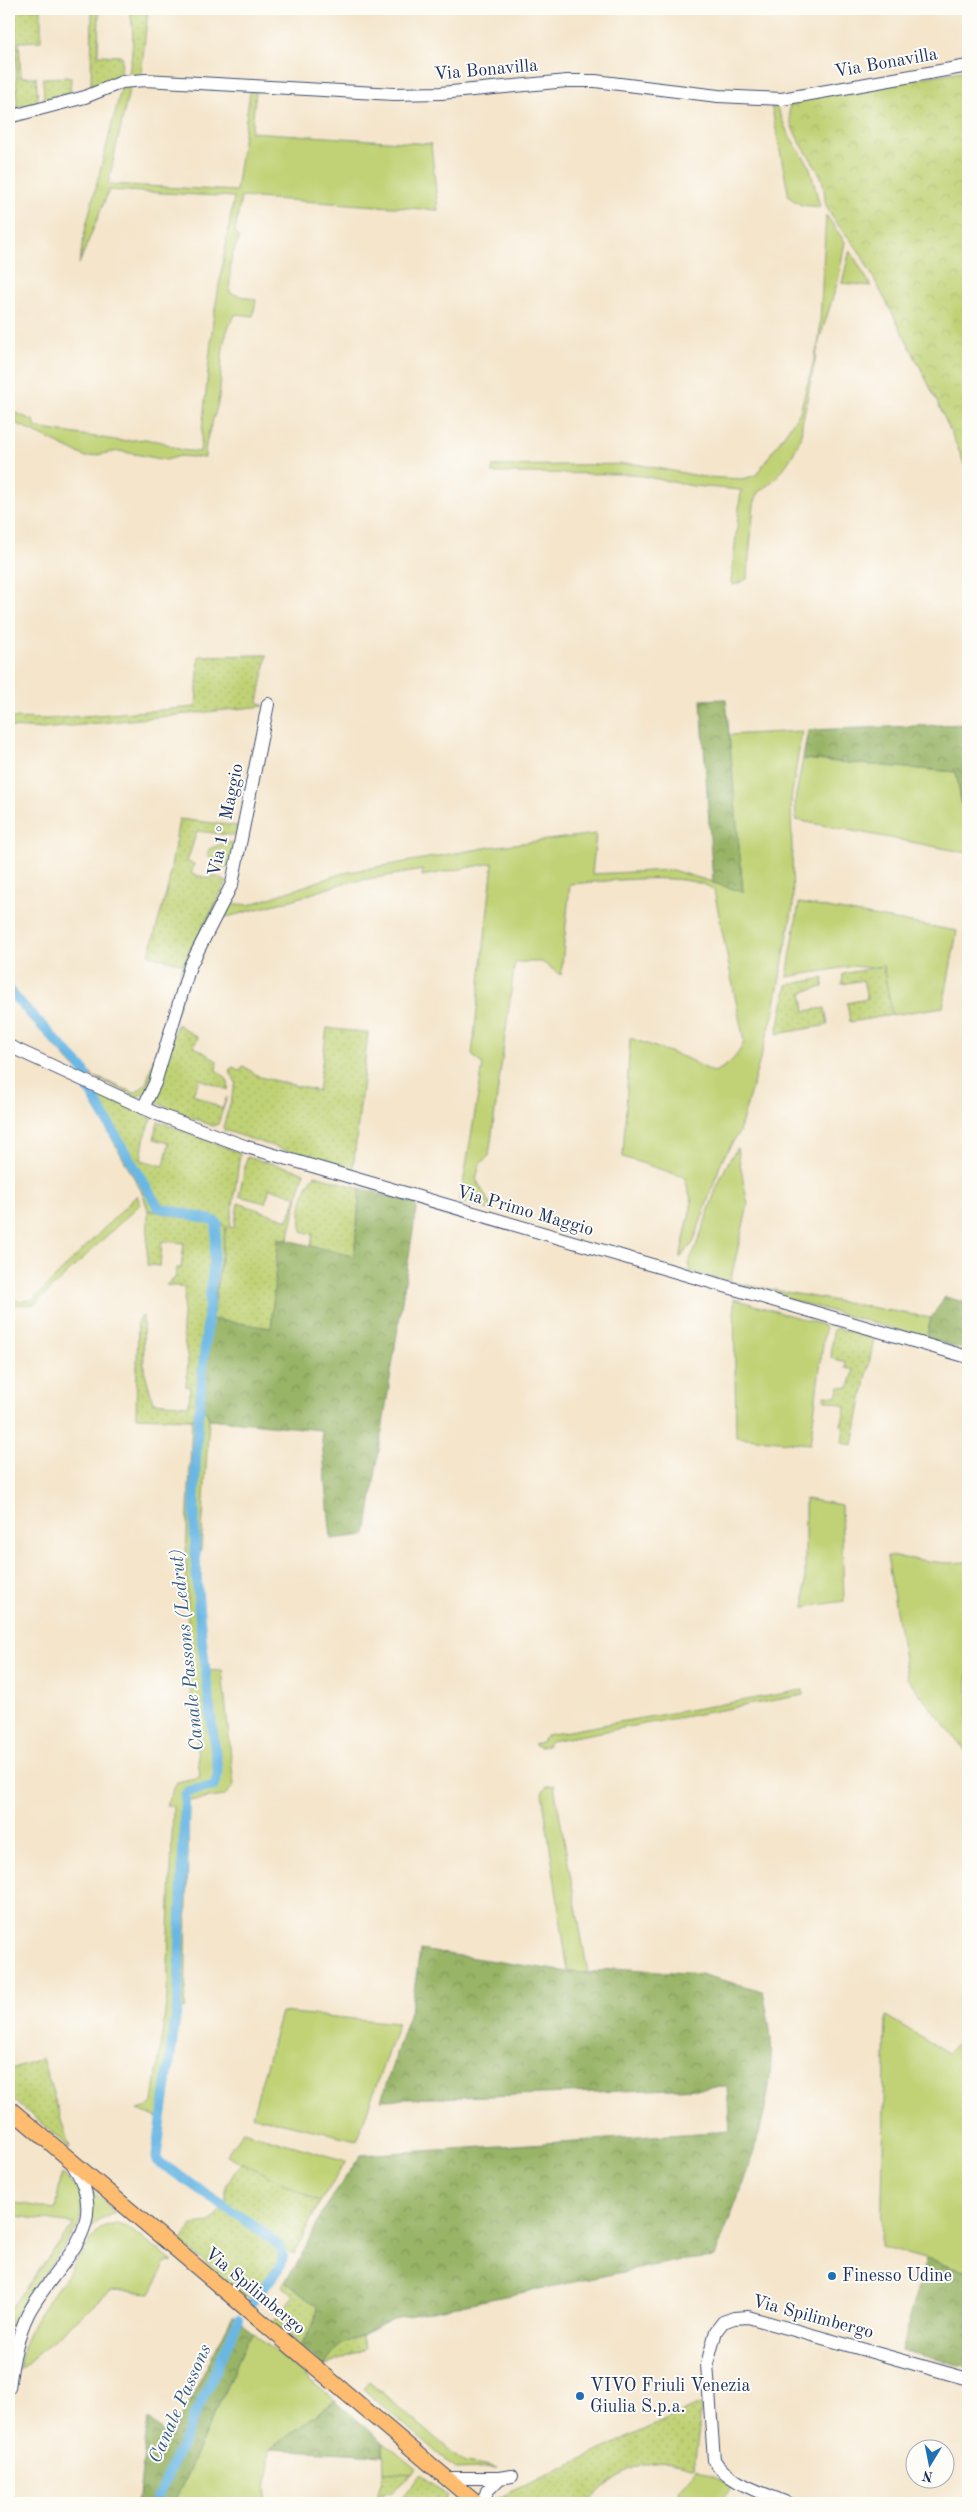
<svg xmlns="http://www.w3.org/2000/svg" width="977" height="2512" font-family="'Old Standard TT',serif">
<style>
.grass{fill:#c0d275;stroke:#6e806a}
.forest{fill:url(#forest-crowns);stroke:#5a7262}
.park{fill:url(#park-crowns);stroke:#6e806a}
.garden{fill:url(#garden-dots);stroke:#6e806a}
.lines{fill:none;stroke-linecap:round;stroke-linejoin:round}
.canal{stroke:#6bb7e4;stroke-width:10}
.minor-casing{stroke:#3c4a6e;stroke-width:14}
.major-casing{stroke:#3c4a6e;stroke-width:17}
.minor{stroke:#fff;stroke-width:12}
.major{stroke:#fdbc6f;stroke-width:15}
.poi-dot{fill:#1f6fb2;stroke:#fdfcf7;stroke-width:2}
.labels{text-anchor:middle;dominant-baseline:central;stroke-width:4;stroke-linejoin:round;paint-order:stroke}
.street-label{font-size:18px;fill:#1b2f5e;stroke:#fdfcf7}
.poi-label{font-size:18px;fill:#1b2f5e;stroke:#fdfcf7;text-anchor:start}
.water-label{font-size:19px;font-style:italic;fill:#335886;stroke:#fdfcf7}
</style>
<defs>
<pattern id="forest-crowns" width="20" height="18" patternUnits="userSpaceOnUse" patternTransform="scale(1.25)"><rect width="20" height="18" fill="#98b466"/><path d="M2 6a3 3 0 1 1 6 0M12 15a3 3 0 1 1 6 0" fill="none" stroke="#7b9357"/></pattern>
<pattern id="park-crowns" width="20" height="18" patternUnits="userSpaceOnUse" patternTransform="scale(1.25)"><rect width="20" height="18" fill="#c0d275"/><path d="M2 6a3 3 0 1 1 6 0M12 15a3 3 0 1 1 6 0" fill="none" stroke="#a4b568"/></pattern>
<pattern id="garden-dots" width="8" height="8" patternUnits="userSpaceOnUse" patternTransform="scale(1.25)"><rect width="8" height="8" fill="#c0d275"/><path d="M2 2h.1M6 6h.1" fill="none" stroke="#a4b568" stroke-width="1.8" stroke-linecap="round"/></pattern>
</defs>
<rect width="100%" height="100%" fill="#fdfcf7"/>
<filter id="ink" filterUnits="userSpaceOnUse"><feTurbulence type="fractalNoise" baseFrequency=".02" numOctaves="2"/><feDisplacementMap in="SourceGraphic" scale="10" xChannelSelector="R" yChannelSelector="G"/><feConvolveMatrix kernelMatrix="1 2 1 2 8 2 1 2 1" color-interpolation-filters="sRGB"/></filter>
<filter id="wash" filterUnits="userSpaceOnUse"><feTurbulence type="fractalNoise" baseFrequency=".0096" numOctaves="4" result="noise"/><feDisplacementMap in="SourceGraphic" scale="20" xChannelSelector="R" yChannelSelector="G"/><feGaussianBlur stdDeviation="1.12" result="paint"/><feColorMatrix in="noise" values="0 0 0 0 0 0 0 0 0 0 0 0 0 0 0 0 0 1.4 0 .05"/><feComposite in="paint" operator="in"/></filter>
<g filter="url(#wash)">
<rect width="100%" height="100%" fill="#f4e5cb"/>
<!-- grass -->
<path class="grass" d="M 130,86 L 108,184 L 236,191 L 250,91 L 256,91 L 251,132 L 431,144 L 438,210 L 241,197 L 235,233 L 239,238 C 238,244 235,247 233,253 C 229,266 230,280 230,293 L 256,300 L 253,316 L 236,314 C 218,339 223,368 219,397 C 216,418 204,436 205,458 L 180,456 L 166,460 L 119,451 L 86,457 L 9,420 L 9,410 L 34,421 L 36,428 L 122,441 L 145,439 L 162,442 L 181,450 L 200,452 L 213,321 L 234,197 L 109,190 L 79,264 L 86,226 L 121,89 Z
M 771,104 L 776,105 L 788,134 L 809,165 L 820,207 L 801,205 L 789,197 Z
M 826,215 L 845,242 L 838,281 L 819,341 L 802,424 C 803,447 778,481 758,492 L 754,505 L 747,579 L 734,585 L 731,583 L 741,490 L 693,486 L 632,474 L 492,473 L 493,466 L 636,464 L 704,477 L 743,479 L 756,475 L 800,412 L 819,341 Z
M 850,250 L 871,286 L 842,283 Z
M 802,731 L 791,799 L 793,906 L 773,1015 L 739,1132 L 722,1160 L 693,1243 L 680,1258 L 692,1202 L 684,1177 L 623,1157 L 630,1038 L 686,1058 L 713,1072 C 728,1067 738,1056 744,1042 L 714,890 C 689,870 603,882 570,884 L 561,975 L 542,962 L 515,962 L 489,1156 L 480,1164 L 476,1179 L 494,1211 L 460,1202 L 483,1065 L 472,1055 L 493,863 L 422,876 L 423,870 L 344,883 L 295,899 L 227,917 L 221,916 L 228,903 L 249,905 L 343,873 L 490,847 L 596,834 L 592,874 L 672,870 L 743,891 L 728,735 Z
M 803,759 L 956,772 L 968,839 L 968,853 L 796,820 L 795,800 Z
M 236,842 L 231,868 L 215,868 L 215,858 L 207,856 L 209,849 L 222,844 Z
M 219,899 L 146,1092 L 137,1097 L 75,1068 L 9,997 L 9,984 L 93,1076 L 135,1093 L 146,1084 L 183,964 Z
M 799,903 L 957,931 L 943,1007 L 892,1015 L 883,966 L 872,968 L 853,966 L 787,977 Z
M 85,1087 L 92,1090 L 160,1204 L 208,1215 L 226,1226 L 212,1319 L 205,1318 L 214,1224 L 148,1210 L 143,1194 L 86,1092 Z
M 737,1148 L 748,1205 L 730,1282 L 931,1318 L 926,1338 L 690,1271 L 688,1264 C 707,1227 713,1182 737,1148 Z
M 137,1195 L 140,1204 L 35,1304 L 9,1305 L 9,1301 L 33,1300 Z
M 734,1299 L 823,1325 L 825,1329 L 810,1444 L 736,1437 Z
M 197,1410 L 206,1411 L 209,1419 L 201,1549 L 194,1563 L 201,1569 L 201,1597 L 209,1671 L 222,1670 L 234,1786 L 224,1796 L 189,1801 L 185,2008 L 181,2009 L 165,2121 L 138,2110 L 148,2107 L 153,2102 L 167,1997 L 173,1806 L 166,1805 L 177,1782 L 200,1777 L 189,1675 L 186,1558 L 192,1419 Z
M 805,1499 L 841,1505 L 844,1601 L 805,1607 Z
M 887,1556 L 945,1563 L 968,1562 L 968,1754 L 907,1678 Z
M 803,1690 L 803,1695 L 551,1741 L 547,1746 L 539,1747 L 534,1744 L 542,1742 L 546,1735 Z
M 554,1785 L 588,1973 L 568,1972 L 542,1792 L 547,1786 Z
M 281,2012 L 398,2023 L 357,2140 L 252,2116 Z
M 886,2016 L 948,2053 L 961,2037 L 968,2035 L 968,2271 L 881,2247 Z
M 243,2131 L 346,2161 L 320,2202 L 226,2155 Z
M 62,2173 L 80,2193 L 82,2204 L 79,2225 L 24,2302 L 9,2353 L 9,2310 L 74,2224 L 9,2215 L 9,2202 L 55,2209 Z
M 90,2188 L 115,2213 L 99,2221 L 86,2231 Z
M 117,2224 L 127,2227 L 173,2262 L 166,2263 L 151,2293 L 111,2290 L 19,2370 L 23,2347 L 34,2321 L 97,2232 L 105,2226 Z
M 253,2333 L 335,2401 L 270,2449 L 265,2503 L 174,2503 L 247,2341 Z
M 369,2382 L 465,2463 L 498,2468 L 457,2470 L 363,2389 Z
M 383,2442 L 416,2469 L 412,2474 L 384,2472 Z
M 696,2469 L 733,2486 L 719,2503 L 682,2503 L 678,2490 Z"/>
<!-- forest -->
<path class="forest" d="M 726,699 L 743,892 L 713,883 L 701,700 Z
M 968,724 L 968,839 L 956,772 L 803,759 L 808,730 Z
M 360,1188 L 417,1204 L 366,1535 L 331,1539 L 321,1430 L 209,1419 L 206,1411 L 197,1410 L 205,1318 L 271,1328 L 278,1238 L 354,1256 Z
M 945,1297 L 968,1303 L 968,1351 L 926,1338 L 931,1318 Z
M 420,1950 L 568,1972 L 588,1973 L 615,1968 L 700,1974 L 763,1991 C 766,2007 770,2024 771,2040 C 775,2116 740,2188 715,2257 L 676,2261 L 393,2319 L 338,2347 L 324,2366 L 300,2345 L 307,2337 L 317,2306 L 285,2281 L 296,2266 L 325,2207 L 361,2155 L 730,2131 L 727,2087 L 381,2100 L 412,2005 Z
M 926,2259 L 968,2271 L 968,2367 L 901,2350 Z
M 233,2315 L 253,2333 L 247,2341 L 174,2503 L 134,2503 L 139,2496 L 148,2419 L 171,2438 Z
M 335,2401 L 383,2442 L 383,2455 L 270,2449 Z"/>
<!-- park -->
<path class="park" d="M 968,70 L 968,473 C 939,399 900,328 863,258 C 854,239 833,225 826,205 C 824,198 825,190 823,182 C 814,156 781,129 791,100 Z"/>
<!-- garden -->
<path class="garden" d="M 15,9 L 41,9 L 41,41 L 19,42 L 21,77 L 36,77 L 38,102 L 17,108 Z
M 92,9 L 99,9 L 98,55 L 122,56 L 121,80 L 91,87 Z
M 129,9 L 148,9 L 141,77 L 128,79 C 132,56 136,31 129,9 Z
M 71,77 L 70,93 L 44,100 L 43,78 Z
M 267,655 L 258,702 L 264,706 L 43,729 L 9,727 L 9,718 L 47,719 L 196,707 L 199,656 Z
M 179,819 L 238,826 L 237,836 L 197,831 L 187,862 L 194,864 L 191,874 L 212,879 L 213,875 L 227,882 L 183,964 L 149,955 L 168,886 Z
M 883,966 L 892,1015 L 850,1022 L 847,1003 L 867,999 L 863,980 L 842,984 L 843,974 Z
M 824,978 L 823,987 L 802,992 L 805,1011 L 825,1008 L 828,1025 L 777,1034 L 787,985 Z
M 177,1024 L 198,1038 L 194,1046 L 217,1061 L 216,1070 C 224,1076 230,1079 228,1090 L 200,1079 L 193,1094 L 222,1109 L 227,1097 L 218,1124 L 213,1126 L 152,1101 Z
M 327,1028 L 368,1033 L 353,1169 L 327,1160 L 312,1159 L 224,1130 L 223,1127 L 236,1083 L 229,1070 L 233,1067 L 240,1071 L 243,1066 L 260,1077 L 318,1091 Z
M 92,1090 L 152,1118 L 144,1140 L 141,1160 L 164,1166 L 169,1143 L 154,1139 L 158,1121 L 240,1153 L 230,1227 L 234,1228 L 238,1203 L 288,1220 L 297,1197 L 270,1188 L 265,1203 L 239,1196 L 247,1157 L 304,1172 L 288,1240 L 278,1238 L 271,1328 L 212,1319 L 226,1227 L 208,1215 L 160,1204 Z
M 315,1175 L 360,1188 L 354,1256 L 311,1246 L 313,1234 L 302,1232 C 298,1214 302,1188 315,1175 Z
M 148,1210 L 214,1224 L 197,1410 L 192,1419 L 136,1417 L 138,1320 L 143,1316 L 144,1369 L 153,1402 L 189,1405 L 190,1387 L 186,1386 L 188,1361 L 182,1328 L 185,1287 L 166,1285 L 175,1278 L 177,1268 L 181,1268 L 184,1243 L 162,1241 L 160,1266 L 147,1265 Z
M 836,1328 L 874,1339 L 853,1445 L 842,1443 L 844,1427 L 841,1425 L 846,1406 L 824,1399 L 824,1395 L 837,1396 L 840,1387 L 849,1388 L 854,1370 L 845,1368 L 846,1362 L 831,1358 L 833,1330 Z
M 42,2058 L 70,2148 L 9,2096 L 9,2070 Z
M 241,2162 L 320,2202 L 294,2254 L 284,2249 L 279,2254 L 278,2262 L 249,2300 L 181,2242 L 192,2225 L 210,2223 L 226,2203 L 226,2186 Z
M 285,2281 L 317,2306 L 314,2323 L 300,2345 L 273,2322 L 293,2296 L 282,2286 Z
M 361,2335 L 366,2349 L 324,2366 L 338,2347 Z
M 702,2403 L 694,2468 C 652,2452 616,2471 588,2503 L 501,2503 L 496,2499 Z
M 384,2472 L 412,2474 L 394,2490 L 377,2497 Z
M 421,2474 L 447,2496 L 442,2503 L 401,2503 L 401,2499 Z"/>
<g class="lines">
<!-- canal -->
<path class="canal" d="M 9,991 L 84,1070 L 89,1090 L 158,1207 L 212,1220 L 217,1223 C 208,1329 192,1434 195,1541 C 197,1618 209,1697 218,1774 L 214,1786 L 188,1791 L 185,1795 L 178,2000 L 156,2160 L 263,2232 L 281,2248 L 283,2257 L 278,2270 L 252,2302
M 155,2503 L 239,2319"/>
</g>
</g>
<g filter="url(#ink)">
<g class="lines">
<defs>
<path id="minor" d="M 9,117 L 85,97 L 122,82 L 145,80 L 394,94 L 441,93 L 567,81 L 595,81 L 718,96 L 782,99 L 968,66
M 9,1046 L 157,1114 L 247,1147 L 968,1357
M 143,1108 L 155,1083 L 190,966 L 232,884 L 268,704
M 9,2388 C 12,2363 17,2336 28,2314 C 55,2262 115,2229 73,2165
M 446,2478 L 500,2478 L 512,2476
M 483,2503 L 487,2491 L 500,2478
M 787,2503 C 762,2492 729,2484 714,2460 L 707,2364 L 716,2331 L 723,2322 L 734,2318 L 748,2317 L 968,2379"/>
<path id="major" d="M 9,2108 L 476,2503"/>
</defs>
<!-- minor casing -->
<use href="#minor" class="minor-casing"/>
<!-- major casing -->
<use href="#major" class="major-casing"/>
<!-- minor -->
<use href="#minor" class="minor"/>
<!-- major -->
<use href="#major" class="major"/>
</g>
</g>
<!-- markers -->
<g class="poi-dot">
<circle cx="832" cy="2276" r="5"/>
<circle cx="580" cy="2396" r="5"/>
</g>
<g class="labels">
<!-- street labels -->
<g class="street-label">
<text transform="translate(886 63) rotate(-10)">Via Bonavilla</text>
<text transform="translate(486 70) rotate(-5)">Via Bonavilla</text>
<text transform="translate(226 820) rotate(-78)">Via 1° Maggio</text>
<text transform="translate(525 1211) rotate(16)">Via Primo Maggio</text>
<text transform="translate(255 2291) rotate(40)">Via Spilimbergo</text>
<text transform="translate(813 2317) rotate(15)">Via Spilimbergo</text>
</g>
<!-- poi labels -->
<g class="poi-label">
<text x="842" y="2276">Finesso Udine</text>
<text x="590" y="2386">VIVO Friuli Venezia<tspan x="590" dy="21">Giulia S.p.a.</tspan></text>
</g>
<!-- water labels -->
<g class="water-label">
<text transform="translate(188 1650) rotate(-96)">Canale Passons (Ledrut)</text>
<text transform="translate(181 2404) rotate(-66)">Canale Passons</text>
</g>
</g>
<!-- margin -->
<rect width="977" height="2512" fill="none" stroke="#fdfcf7" stroke-width="30"/>
<!-- north arrow -->
<g transform="translate(930 2464) rotate(190)"><circle r="24" fill="#fdfcf7" stroke="#a3aaba"/>
<path d="M0-4L9 19L0 12L-9 19Z" fill="#1f6fb2"/>
<text y="-8" font-size="14" font-weight="bold" text-anchor="middle" fill="#1b2f5e">N</text>
</g>
</svg>
